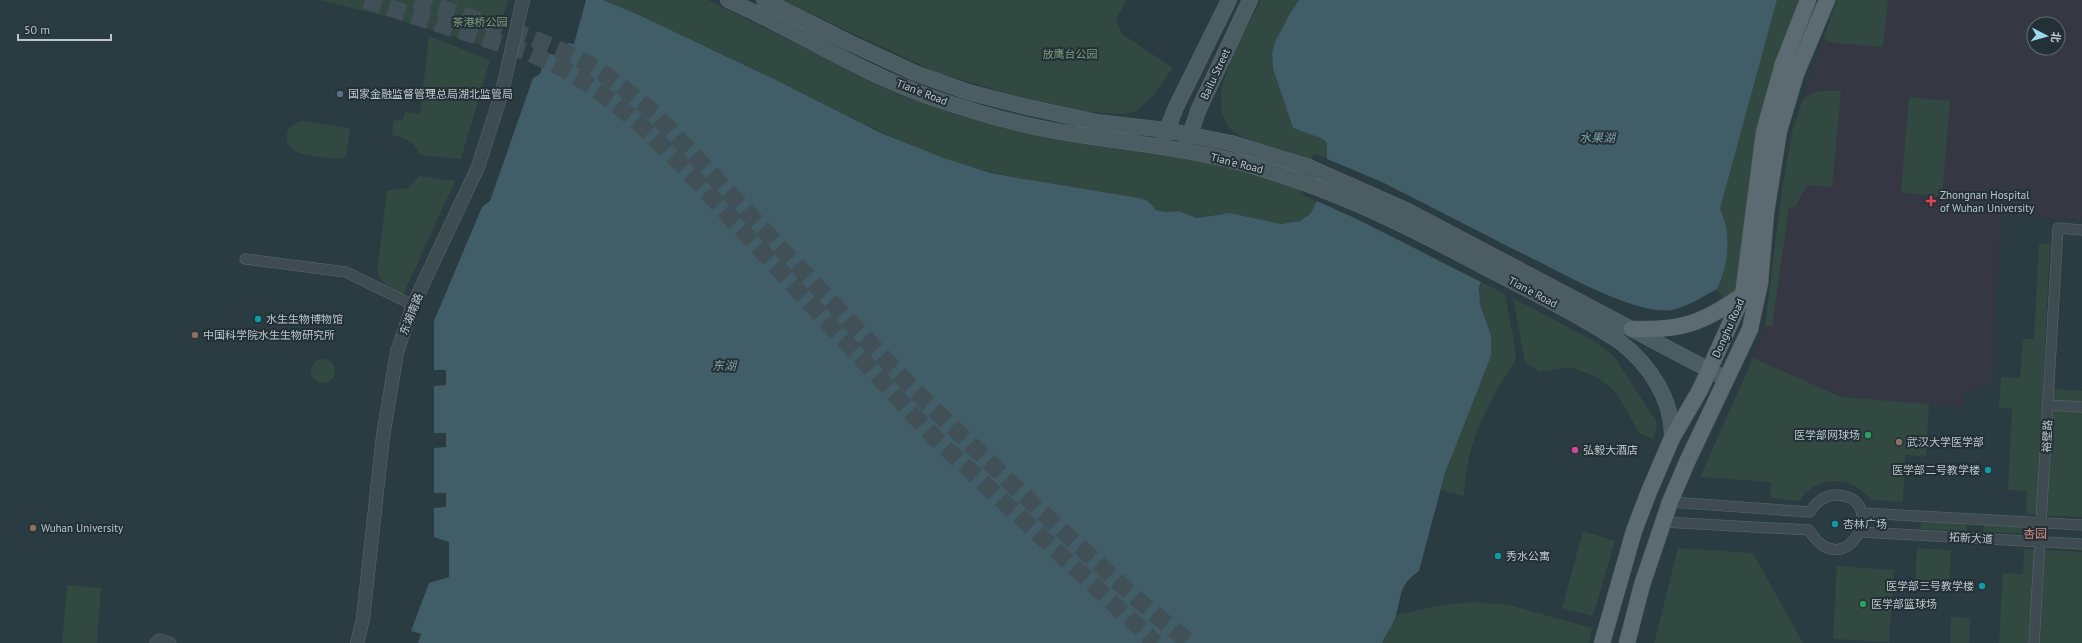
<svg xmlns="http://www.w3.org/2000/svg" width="2082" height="643" font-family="'PT Sans','Noto Sans SC',sans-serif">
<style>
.medical{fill:#353843;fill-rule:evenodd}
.green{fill:#324942}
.water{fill:#415d68}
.pier{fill:#2a3b41}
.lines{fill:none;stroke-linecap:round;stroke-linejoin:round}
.trunk-tunnel{stroke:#405056;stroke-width:17;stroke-dasharray:17 8;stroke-linecap:butt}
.minor-casing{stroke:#5c696e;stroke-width:11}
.tertiary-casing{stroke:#5c696e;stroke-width:14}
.secondary-casing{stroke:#5c696e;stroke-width:16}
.primary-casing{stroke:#4b585d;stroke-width:17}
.minor{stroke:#3e4c51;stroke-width:10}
.tertiary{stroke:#3e4c51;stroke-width:13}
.secondary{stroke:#4c5c63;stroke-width:15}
.primary{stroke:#5c6b71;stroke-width:16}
.service-dot{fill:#5c6f8a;stroke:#233136;stroke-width:1.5}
.health-dot{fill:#e0444e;stroke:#233136;stroke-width:1.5}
.culture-dot{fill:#0f9aa8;stroke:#233136;stroke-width:1.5}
.education-dot{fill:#8d6e63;stroke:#233136;stroke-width:1.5}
.leisure-dot{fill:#2e9e5b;stroke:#233136;stroke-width:1.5}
.hotel-dot{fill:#d1479c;stroke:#233136;stroke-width:1.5}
.labels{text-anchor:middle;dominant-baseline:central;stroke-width:4;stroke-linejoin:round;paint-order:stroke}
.park-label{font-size:11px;fill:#7f9e7c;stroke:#233136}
.street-label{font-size:11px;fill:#bbc6cb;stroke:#233136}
.poi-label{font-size:11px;fill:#bbc6cb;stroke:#233136;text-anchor:start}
.water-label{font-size:12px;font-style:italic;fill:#7f9faa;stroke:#233136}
.neighbourhood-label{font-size:12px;fill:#d0857b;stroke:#233136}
</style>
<rect width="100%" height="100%" fill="#2a3b41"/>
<!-- medical -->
<path class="medical" d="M 1837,0 L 2082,0 L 2082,220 L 2001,214 L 1992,382 L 1965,393 L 1963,407 L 1841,397 L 1753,358 L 1765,325 L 1782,189 L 1792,132 ZM 2034,24 L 2058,24 L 2058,48 L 2034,48 Z"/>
<!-- green -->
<path class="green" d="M 319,0 L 508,0 L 494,49 L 394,18 Z
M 603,0 L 708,0 L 905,97 L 960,116 L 1043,137 L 1138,150 L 1216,164 L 1303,188 L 1300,194 L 1317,201 L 1310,214 L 1305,218 L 1294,223 L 1281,224 L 1230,213 L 1197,218 L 1179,211 L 1165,212 L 1156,210 L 1148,201 L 1139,198 C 1072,187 1005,180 941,157 C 883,136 829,106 774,79 C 717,51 661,25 603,0 Z
M 781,0 L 1127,0 L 1116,19 L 1121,33 L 1173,68 L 1152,97 L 1136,111 L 1122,114 L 1088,112 L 1041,103 L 938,73 Z
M 1261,0 L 1299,0 L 1289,15 L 1276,40 L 1272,53 L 1273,69 L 1293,128 L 1323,139 L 1327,145 L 1327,159 L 1314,154 L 1311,162 C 1290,154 1258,146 1239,135 C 1194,110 1245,32 1261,0 Z
M 1777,0 L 1800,0 L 1737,292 L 1723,299 L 1717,289 C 1729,265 1732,233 1720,209 Z
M 1837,0 L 1888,0 L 1883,47 L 1835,43 L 1823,39 Z
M 429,36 L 490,60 L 461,159 L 420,155 C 415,141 405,138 392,135 L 393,121 L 403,119 L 405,112 L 420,114 Z
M 1819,91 L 1841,91 L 1832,187 L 1807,185 L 1795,207 L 1789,207 L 1772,327 L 1765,325 L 1782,189 L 1792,132 L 1803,99 L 1811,94 Z
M 1909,97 L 1950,101 L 1942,196 L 1901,193 Z
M 303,121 L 348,128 L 350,132 L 346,156 L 340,159 C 324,157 283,158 287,134 C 288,126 295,123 303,121 Z
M 419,176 L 455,181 L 403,295 C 392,288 380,284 377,270 L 387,191 L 408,188 Z
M 2039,244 L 2050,244 L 2043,388 L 2082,391 L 2082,517 L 2026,514 L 2027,491 L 2008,490 L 2012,409 L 1999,408 L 2001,377 L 2020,378 L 2023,339 L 2034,339 Z
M 1481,282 L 1505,294 L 1516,354 L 1514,363 C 1486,404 1466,446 1464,496 L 1440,490 L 1455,445 L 1491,356 L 1491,335 L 1479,299 Z
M 1513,298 L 1592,340 L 1614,356 L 1656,421 L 1657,427 L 1653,439 L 1639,433 L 1619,397 L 1611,388 L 1595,376 L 1573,368 L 1561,368 L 1540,372 L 1525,362 Z
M 1753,358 L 1841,397 L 1929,404 L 1926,456 L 1905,455 L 1903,502 L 1871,500 C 1851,474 1817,475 1799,501 L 1770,498 L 1771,482 L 1700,477 Z
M311 371a12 12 0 1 1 24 0a12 12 0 1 1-24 0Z
M 1921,522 L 1967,524 L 1966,531 L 1920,529 Z
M 1984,525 L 2031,527 L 2031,534 L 1983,532 Z
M 1583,531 L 1615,541 L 1593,616 L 1562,608 Z
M 1678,548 L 1753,553 L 1803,643 L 1654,643 Z
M 1917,548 L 1951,550 L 1949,588 L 1915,587 Z
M 2024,549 L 2082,552 L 2082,643 L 1999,643 L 2003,573 L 2023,574 Z
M 1837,566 L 1894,570 L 1889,642 L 1833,639 Z
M 67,585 L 101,588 L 97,643 L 62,643 Z
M 1475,602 L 1509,605 L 1592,628 L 1589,643 L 1382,643 L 1396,615 L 1443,605 Z
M 1951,617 L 1970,618 L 1969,643 L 1950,643 Z"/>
<!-- water -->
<path class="water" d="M 586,0 L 603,0 L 641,16 L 774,79 L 881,133 L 941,157 L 991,173 L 1018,178 L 1139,198 L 1148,201 L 1156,210 L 1165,212 L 1179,211 L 1197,218 L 1230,213 L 1281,224 L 1300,221 L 1310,214 L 1317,201 L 1327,159 L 1327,144 L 1323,139 L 1293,128 L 1273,69 L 1272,53 L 1276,40 L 1289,15 L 1299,0 L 1777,0 L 1720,209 C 1732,233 1729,265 1717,289 C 1704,296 1690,305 1676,309 C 1639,320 1553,267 1517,251 L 1506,251 L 1481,282 L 1479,288 L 1480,304 L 1491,335 L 1491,356 L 1445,473 L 1419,571 C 1399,585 1402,594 1396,615 C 1393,625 1386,634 1382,643 L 418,643 L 421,634 L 411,631 L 429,583 L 449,577 L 449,542 L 434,537 L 434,508 L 446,507 L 446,493 L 434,493 L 434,448 L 446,447 L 446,433 L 434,433 L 434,386 L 446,385 L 446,370 L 434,370 L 434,321 L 482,207 L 490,201 L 533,78 L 540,74 L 546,53 L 564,57 L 568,43 L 574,44 Z"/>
<!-- pier -->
<path class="pier" d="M 1325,158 L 1384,183 L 1519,252 L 1519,254 L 1512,251 L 1507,253 L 1483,283 L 1361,221 L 1315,200 Z"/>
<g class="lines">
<!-- trunk-tunnel -->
<path class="trunk-tunnel" d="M 365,0 L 529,53 L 562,68 L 581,79 L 617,105 L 645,129 L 682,165 L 935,438 L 1156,643
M 415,0 C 467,17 522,31 571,55 C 602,69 630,93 656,115 L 915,391 L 1033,504 L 1138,600 L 1190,643"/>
<defs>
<path id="minor" d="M 245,259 L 346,272 L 413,305
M 2048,405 L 2082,407
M 1862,513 L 2082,525
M 1663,522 L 1809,530 C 1845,588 1892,498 1837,495 C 1826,494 1816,502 1810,512 L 1670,502
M 1861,532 L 2082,544
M 155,643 L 159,639 L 171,643
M 2034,643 L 2058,228 L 2082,230"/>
<path id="tertiary" d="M 357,643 L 363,619 L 383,436 L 397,352 L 413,305 L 478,167 L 502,92 L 523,0"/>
<path id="secondary" d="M 728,0 C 797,31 861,73 933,98 C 977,113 1023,126 1068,133 C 1123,142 1177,147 1230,160 C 1325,184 1406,225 1492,271 C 1535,293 1579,315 1619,341 C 1649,364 1673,399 1672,438
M 764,0 L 850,43 L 915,73 L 968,92 L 1027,107 L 1096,122 L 1166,130 L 1231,143 L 1309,167 L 1406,210 L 1726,379
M 1164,138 L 1176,107 L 1229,0
M 1187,144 L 1198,111 L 1250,0"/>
<path id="primary" d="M 1632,329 C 1681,331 1703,323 1743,295
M 1602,643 L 1634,531 L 1648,494 L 1672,438 L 1700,390 L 1743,295 L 1764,132 L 1783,64 L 1808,0
M 1627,643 L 1642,585 L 1670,502 L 1687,462 L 1750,329 L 1760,283 L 1766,213 L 1779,131 L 1796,74 L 1827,0"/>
</defs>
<!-- minor casing -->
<use href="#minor" class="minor-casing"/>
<!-- tertiary casing -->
<use href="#tertiary" class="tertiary-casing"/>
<!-- secondary casing -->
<use href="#secondary" class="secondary-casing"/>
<!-- primary casing -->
<use href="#primary" class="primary-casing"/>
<!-- minor -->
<use href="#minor" class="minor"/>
<!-- tertiary -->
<use href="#tertiary" class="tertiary"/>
<!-- secondary -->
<use href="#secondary" class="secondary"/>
<!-- primary -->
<use href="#primary" class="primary"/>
</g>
<!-- markers -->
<circle class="service-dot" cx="340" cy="94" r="4"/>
<path class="health-dot" d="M1929 195h4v4h4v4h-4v4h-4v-4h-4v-4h4z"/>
<g class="culture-dot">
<circle cx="258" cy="319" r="4"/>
<circle cx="1988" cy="470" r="4"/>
<circle cx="1835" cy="524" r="4"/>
<circle cx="1498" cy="556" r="4"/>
<circle cx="1982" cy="586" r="4"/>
</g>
<g class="education-dot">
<circle cx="195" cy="335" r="4"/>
<circle cx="1899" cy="442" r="4"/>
<circle cx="33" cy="528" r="4"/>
</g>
<g class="leisure-dot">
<circle cx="1868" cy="435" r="4"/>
<circle cx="1863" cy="604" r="4"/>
</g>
<circle class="hotel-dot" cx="1575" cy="450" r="4"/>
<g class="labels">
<!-- park labels -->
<g class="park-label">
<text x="480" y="22">茶港桥公园</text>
<text x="1070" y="54">放鹰台公园</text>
</g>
<!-- street labels -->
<g class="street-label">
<text transform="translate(1215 74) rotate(-65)">Bailu Street</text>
<text transform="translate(922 92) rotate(21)">Tian'e Road</text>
<text transform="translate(1237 163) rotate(14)">Tian'e Road</text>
<text transform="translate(1533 292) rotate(28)">Tian'e Road</text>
<text transform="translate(411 314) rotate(-68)">东湖南路</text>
<text transform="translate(1728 328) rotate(-66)">Donghu Road</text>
<text transform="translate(2047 436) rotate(-87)">裕壁路</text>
<text transform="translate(1971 538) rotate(3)">拓新大道</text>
</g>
<!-- poi labels -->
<g class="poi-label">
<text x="348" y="94">国家金融监督管理总局湖北监管局</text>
<text x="1940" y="195">Zhongnan Hospital<tspan x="1940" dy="13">of Wuhan University</tspan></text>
<text x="266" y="319">水生生物博物馆</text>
<text x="203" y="335">中国科学院水生生物研究所</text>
<text x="1860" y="435" text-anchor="end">医学部网球场</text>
<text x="1907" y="442">武汉大学医学部</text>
<text x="1583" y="450">弘毅大酒店</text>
<text x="1980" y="470" text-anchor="end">医学部二号教学楼</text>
<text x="1843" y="524">杏林广场</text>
<text x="41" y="528">Wuhan University</text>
<text x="1506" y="556">秀水公寓</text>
<text x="1974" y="586" text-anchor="end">医学部三号教学楼</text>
<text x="1871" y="604">医学部篮球场</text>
</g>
<!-- water labels -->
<g class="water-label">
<text x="1597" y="137">水果湖</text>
<text x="724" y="365">东湖</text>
</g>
<!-- neighbourhood labels -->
<g class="neighbourhood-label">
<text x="2035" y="533">杏园</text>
</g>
</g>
<!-- north arrow -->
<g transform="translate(2046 36) rotate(96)"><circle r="19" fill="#233136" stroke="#606d72"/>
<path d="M0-3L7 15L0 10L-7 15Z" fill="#9cd6ef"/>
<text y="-6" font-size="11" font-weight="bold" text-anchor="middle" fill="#bbc6cb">北</text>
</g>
<!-- scale -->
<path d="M18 34v6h93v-6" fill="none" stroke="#bbc6cb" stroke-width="2"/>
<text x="24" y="34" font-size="12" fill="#bbc6cb" stroke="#233136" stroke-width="3" paint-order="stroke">50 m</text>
</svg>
